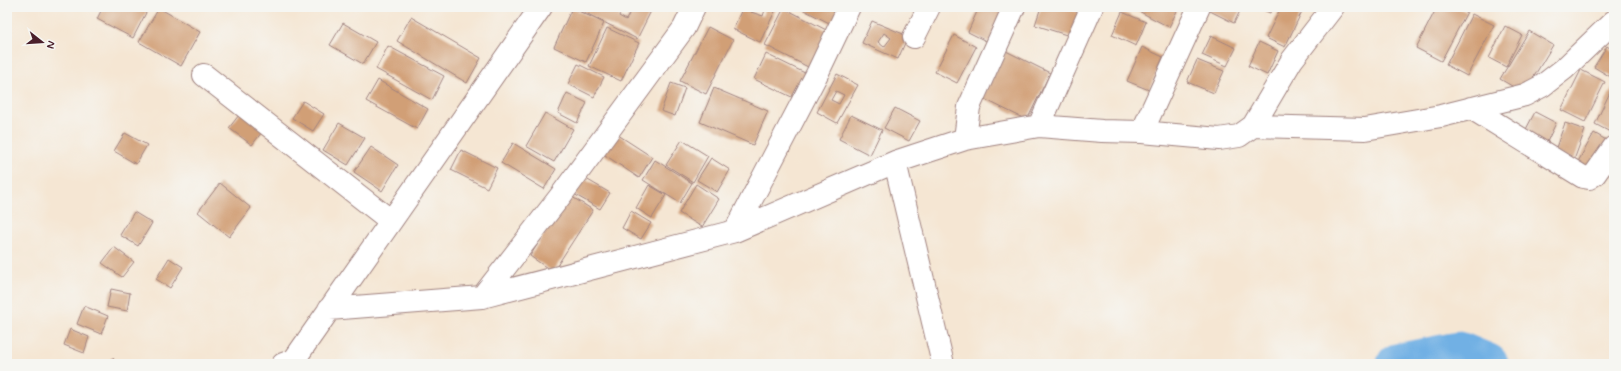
<svg xmlns="http://www.w3.org/2000/svg" width="1621" height="371" font-family="Mynerve,sans-serif">
<style>
.lines{fill:none;stroke-linecap:round;stroke-linejoin:round}
.river{stroke:#71b0e4;stroke-width:41}
.building{fill:#d19f76;fill-rule:evenodd}
.minor-casing{stroke:#a0827f;stroke-width:24}
.minor{stroke:#fff;stroke-width:22}
</style>
<rect width="100%" height="100%" fill="#f6f6f2"/>
<filter id="ink" filterUnits="userSpaceOnUse"><feTurbulence type="fractalNoise" baseFrequency=".025" numOctaves="2"/><feDisplacementMap in="SourceGraphic" scale="8" xChannelSelector="R" yChannelSelector="G"/><feConvolveMatrix kernelMatrix="1 2 1 2 8 2 1 2 1" color-interpolation-filters="sRGB"/></filter>
<filter id="wash" filterUnits="userSpaceOnUse"><feTurbulence type="fractalNoise" baseFrequency=".012" numOctaves="4" result="noise"/><feDisplacementMap in="SourceGraphic" scale="16" xChannelSelector="R" yChannelSelector="G"/><feGaussianBlur stdDeviation="0.9" result="paint"/><feColorMatrix in="noise" values="0 0 0 0 0 0 0 0 0 0 0 0 0 0 0 0 0 1.4 0 .05"/><feComposite in="paint" operator="in"/></filter>
<g filter="url(#wash)">
<rect width="100%" height="100%" fill="#f5e6d3"/>
<g class="lines">
<!-- river -->
<path class="river" d="M 1397,364 L 1459,352 L 1488,364"/>
</g>
<g id="blocks">
<!-- building -->
<path class="building" d="M 103,7 L 149,7 L 133,38 L 97,19 Z
M 577,7 L 653,7 L 637,39 L 576,8 ZM 623,8 L 630,12 L 626,20 L 619,16 Z
M 743,7 L 753,7 L 751,12 L 763,16 L 766,7 L 777,7 L 760,42 L 733,29 Z
M 798,7 L 847,7 L 837,27 Z
M 979,7 L 998,7 L 1005,10 L 990,43 L 968,32 Z
M 1041,7 L 1064,7 L 1081,13 L 1073,37 L 1035,25 Z
M 1131,7 L 1179,7 L 1169,27 Z
M 1209,7 L 1242,7 L 1234,23 L 1208,10 Z
M 1257,7 L 1273,7 L 1270,13 Z
M 1281,7 L 1304,7 L 1285,47 L 1266,38 Z
M 1437,7 L 1457,7 L 1467,12 L 1441,61 L 1416,48 Z
M 159,8 L 200,32 L 181,66 L 139,42 Z
M 572,8 L 604,23 L 586,62 L 554,47 Z
M 784,8 L 830,32 L 812,69 L 765,45 Z
M 1122,12 L 1146,22 L 1136,46 L 1112,35 Z
M 1472,14 L 1494,25 L 1467,76 L 1446,65 Z
M 411,17 L 481,58 L 467,83 L 397,41 Z
M 872,21 L 908,36 L 898,59 L 862,43 ZM 884,33 L 891,38 L 884,47 L 878,42 Z
M 343,23 L 376,42 L 363,64 L 330,45 Z
M 1505,26 L 1522,35 L 1506,67 L 1489,58 Z
M 708,27 L 733,40 L 706,94 L 680,81 Z
M 607,28 L 639,43 L 621,81 L 589,66 Z
M 1529,31 L 1553,45 L 1524,93 L 1500,79 Z
M 954,35 L 976,47 L 957,83 L 935,72 Z
M 1211,36 L 1236,48 L 1227,66 L 1202,55 Z
M 1259,42 L 1278,51 L 1267,75 L 1248,66 Z
M 388,46 L 444,76 L 432,100 L 376,69 Z
M 1607,46 L 1614,51 L 1614,79 L 1594,67 Z
M 1142,47 L 1163,57 L 1149,90 L 1127,81 Z
M 1006,51 L 1050,73 L 1027,120 L 982,98 Z
M 766,54 L 809,75 L 798,100 L 754,79 Z
M 1197,60 L 1224,71 L 1214,93 L 1187,82 Z
M 578,64 L 604,77 L 594,97 L 568,84 Z
M 1581,70 L 1605,82 L 1585,122 L 1561,110 Z
M 837,74 L 858,85 L 837,123 L 817,112 ZM 836,91 L 844,95 L 839,104 L 831,100 Z
M 378,80 L 428,109 L 417,129 L 366,101 Z
M 671,83 L 685,88 L 675,116 L 661,111 Z
M 714,88 L 768,111 L 753,145 L 700,122 Z
M 1612,88 L 1614,89 L 1614,134 L 1595,124 Z
M 567,93 L 587,103 L 577,123 L 558,113 Z
M 303,101 L 324,114 L 313,131 L 292,118 Z
M 895,108 L 920,121 L 909,141 L 884,128 Z
M 242,111 L 265,128 L 252,145 L 229,128 Z
M 1535,112 L 1556,123 L 1545,146 L 1523,135 Z
M 545,113 L 573,129 L 554,162 L 526,146 Z
M 851,115 L 882,130 L 870,155 L 839,139 Z
M 339,123 L 365,138 L 348,165 L 323,150 Z
M 1565,123 L 1585,130 L 1574,160 L 1554,153 Z
M 125,133 L 147,145 L 136,164 L 114,151 Z
M 615,133 L 652,157 L 639,178 L 602,153 Z
M 1594,133 L 1608,141 L 1589,175 L 1575,167 Z
M 682,140 L 708,156 L 693,182 L 666,165 Z
M 513,143 L 556,169 L 544,189 L 501,163 Z
M 371,147 L 398,165 L 382,191 L 354,172 Z
M 461,150 L 497,168 L 487,188 L 451,170 Z
M 711,158 L 730,170 L 717,192 L 697,180 Z
M 655,160 L 692,183 L 680,203 L 643,180 Z
M 581,176 L 610,193 L 600,209 L 572,193 Z
M 220,183 L 251,208 L 229,237 L 198,212 Z
M 696,184 L 719,199 L 702,227 L 679,213 Z
M 649,185 L 666,195 L 652,218 L 636,208 Z
M 569,195 L 593,210 L 553,272 L 530,256 Z
M 631,211 L 651,223 L 641,239 L 622,228 Z
M 134,212 L 152,223 L 138,246 L 120,235 Z
M 114,247 L 134,262 L 122,277 L 102,263 Z
M 169,258 L 183,267 L 170,288 L 156,279 Z
M 111,289 L 130,293 L 127,311 L 107,307 Z
M 84,306 L 108,316 L 101,334 L 77,324 Z
M 70,329 L 89,337 L 84,353 L 64,345 Z
M 113,358 L 116,364 L 103,364 Z"/>
</g>
</g>
<g filter="url(#ink)">
<use href="#blocks" fill-opacity="0" stroke="#a0827f" stroke-width="1"/>
<g class="lines">
<defs>
<path id="minor" d="M 914,37 L 929,7
M 204,75 L 391,221
M 1471,108 L 1583,177 L 1589,178 L 1595,174 L 1614,147
M 1039,126 L 1102,131 L 1142,132 L 1219,139 L 1239,136 L 1253,126 L 1292,60 L 1333,7
M 1253,126 L 1365,129 L 1441,116 L 1525,95 L 1542,86 L 1564,69 L 1614,21
M 1142,132 L 1199,7
M 965,139 L 969,107 L 1014,7
M 735,231 L 818,72 L 849,7
M 482,297 L 735,231 L 895,162
M 329,309 L 482,297 L 562,194 L 684,28 L 694,7
M 283,364 L 294,360 L 541,7
M 943,364 L 895,162 L 965,139 L 1039,126 L 1092,7"/>
</defs>
<!-- minor casing -->
<use href="#minor" class="minor-casing"/>
<!-- minor -->
<use href="#minor" class="minor"/>
</g>
</g>
<!-- margin -->
<rect width="1621" height="371" fill="none" stroke="#f6f6f2" stroke-width="24"/>
<!-- north arrow -->
<g transform="translate(42 42) rotate(107)" stroke="#f6f6f2" stroke-width="3" paint-order="stroke">
<path d="M0-3L7 15L0 10L-7 15Z" fill="#4a1f2b"/>
<text y="-6" font-size="11" font-weight="bold" text-anchor="middle" fill="#4a1f2b">N</text>
</g>
</svg>
